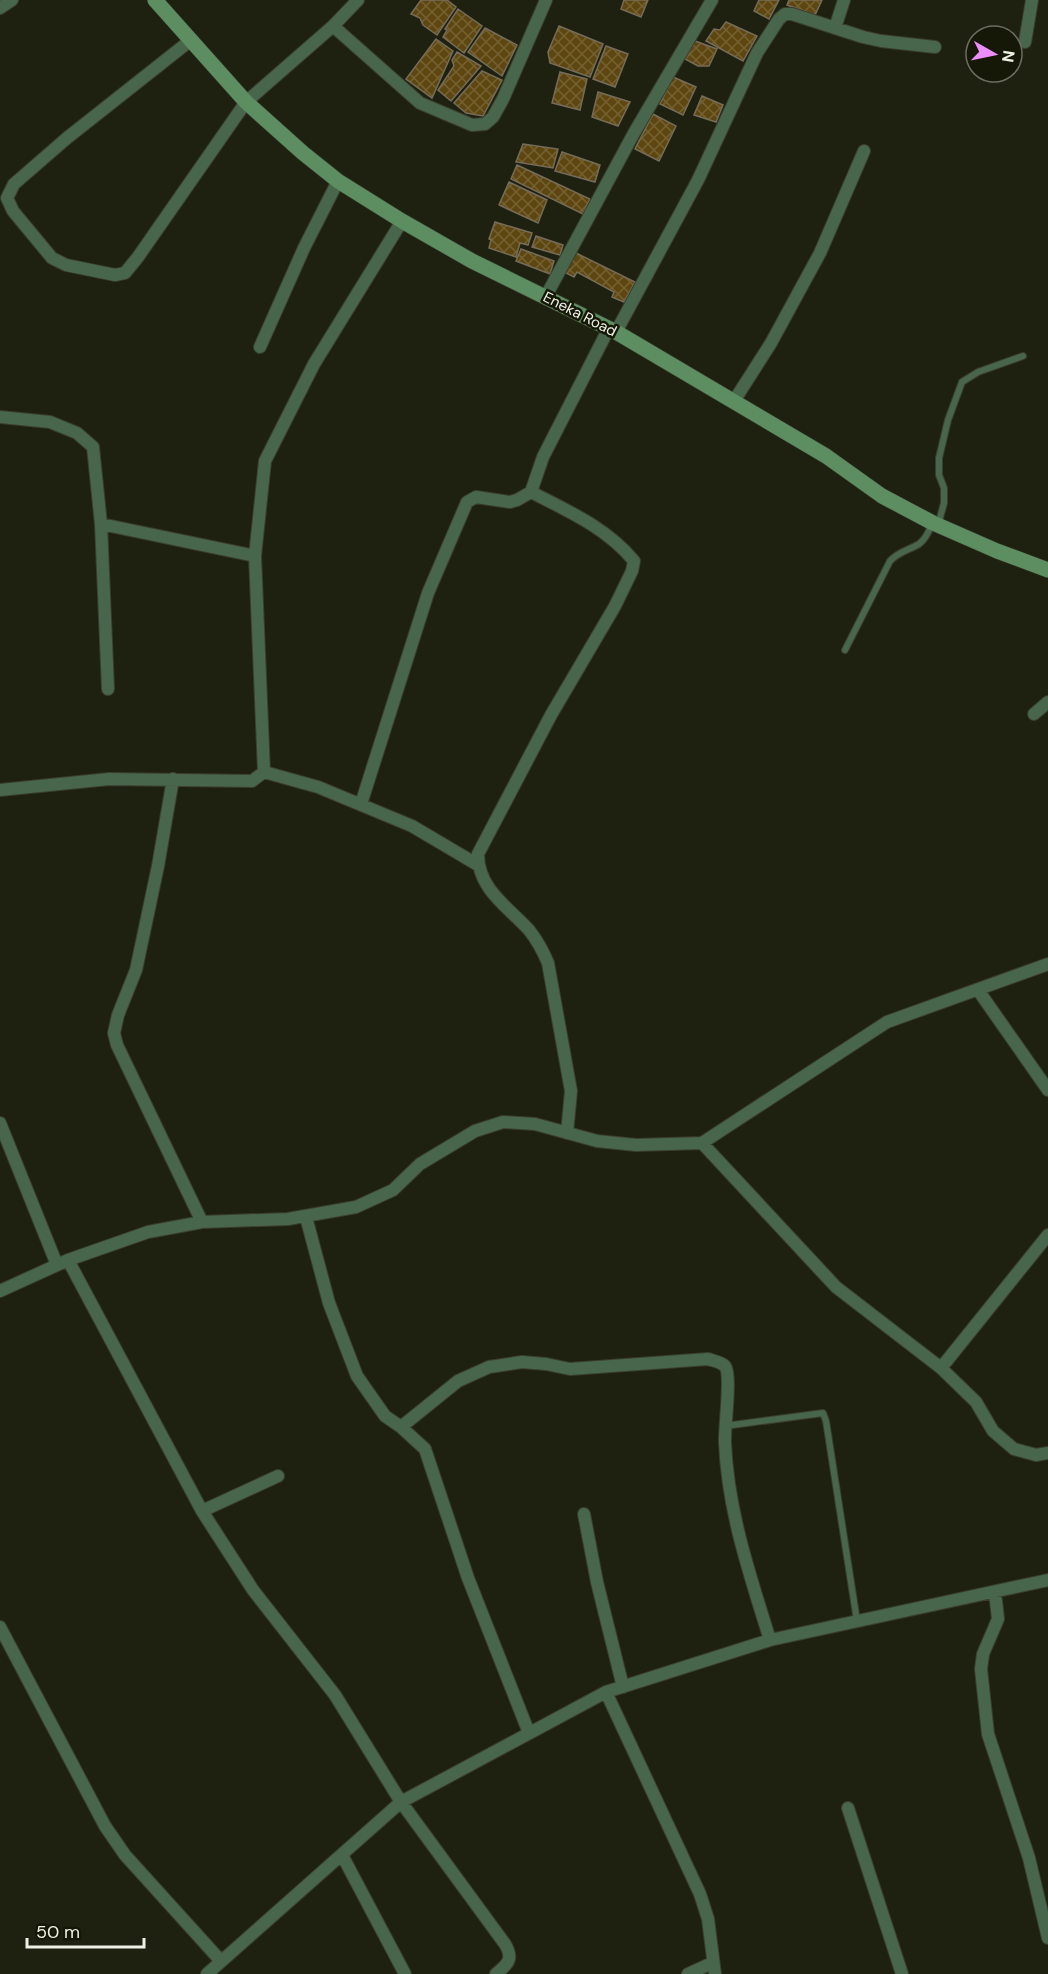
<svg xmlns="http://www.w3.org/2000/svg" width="1048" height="1974" font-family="'DM Sans',sans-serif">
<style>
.building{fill:url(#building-cross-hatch);stroke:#756c5a;stroke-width:1.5}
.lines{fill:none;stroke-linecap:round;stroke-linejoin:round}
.lane-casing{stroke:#3b3e2e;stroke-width:8}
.street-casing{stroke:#3b3e2e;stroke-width:14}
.secondary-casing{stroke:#3b3e2e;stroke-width:16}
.lane{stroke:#47664b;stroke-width:6}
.street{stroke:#47664b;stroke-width:12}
.secondary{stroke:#5c8e62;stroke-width:15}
.labels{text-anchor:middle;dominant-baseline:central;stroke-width:5;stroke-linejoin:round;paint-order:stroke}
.street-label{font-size:15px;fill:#eff1e6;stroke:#151707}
</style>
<defs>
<pattern id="building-cross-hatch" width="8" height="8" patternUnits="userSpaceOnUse" patternTransform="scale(1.5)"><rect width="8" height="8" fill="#5d460f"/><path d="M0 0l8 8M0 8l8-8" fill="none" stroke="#756132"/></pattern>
</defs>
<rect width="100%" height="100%" fill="#1e2110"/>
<!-- building -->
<path class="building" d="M 421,0 L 447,0 L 456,7 L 437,35 L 423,25 L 420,18 L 411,14 Z
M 624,0 L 648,0 L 641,17 L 621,9 Z
M 759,0 L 779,0 L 769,19 L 754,11 Z
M 789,0 L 822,0 L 815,15 L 787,5 Z
M 458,9 L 482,26 L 464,53 L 443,37 L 447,30 L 445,29 Z
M 726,22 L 757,36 L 743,61 L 706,41 L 714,29 L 720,30 Z
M 559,26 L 603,44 L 590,77 L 550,63 L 548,52 Z
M 485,28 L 517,45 L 502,76 L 468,52 Z
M 436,39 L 453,51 L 432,98 L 406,79 Z
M 695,41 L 717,49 L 709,66 L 698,66 L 685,59 Z
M 606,46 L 628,54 L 615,87 L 593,79 Z
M 457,52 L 481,66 L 451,101 L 438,90 L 454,66 L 452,60 Z
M 482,71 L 502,80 L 483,116 L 466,113 L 454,103 Z
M 560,72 L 587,79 L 580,110 L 552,103 Z
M 673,77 L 696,87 L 683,115 L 660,104 Z
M 598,92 L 630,102 L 618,126 L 592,117 Z
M 702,96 L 723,105 L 716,122 L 694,115 Z
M 653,114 L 676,126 L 659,161 L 635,149 Z
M 523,144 L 558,149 L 553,168 L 516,162 Z
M 562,152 L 600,165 L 595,182 L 555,171 Z
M 517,165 L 590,199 L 583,214 L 511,179 Z
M 509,182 L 547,200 L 538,223 L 499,205 Z
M 495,222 L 532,233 L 528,245 L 520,243 L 516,257 L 489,248 L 491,240 L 489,239 Z
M 536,236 L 563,245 L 560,255 L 532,247 Z
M 521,249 L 554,261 L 550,274 L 516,261 Z
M 574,252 L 635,282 L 624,302 L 612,297 L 614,292 L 577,272 L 574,277 L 564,272 Z"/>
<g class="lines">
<defs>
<path id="lane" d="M 938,525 L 944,503 L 944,488 L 939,475 L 939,458 L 948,420 L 962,382 L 978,372 L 1023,356
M 845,650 L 890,561 C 898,552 909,550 919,544 C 926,539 929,531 932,524
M 725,1426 L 823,1413 L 826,1421 L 857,1621"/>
<path id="street" d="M 0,8 L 12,0
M 333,26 L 420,103 L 472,125 L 485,124 L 493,117 L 503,99 L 546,0
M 835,28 L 844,0
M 191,40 L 67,138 L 14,184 L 7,198 L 13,211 L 52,258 L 66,265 L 115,275 L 125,273 L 138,257 L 246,102 L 333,26 L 358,0
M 1025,42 L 1032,0
M 546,296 L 634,133 L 712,0
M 616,332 L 698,180 L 757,53 L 779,19 L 785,14 L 792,14 L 863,37 L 881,41 L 935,47
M 260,347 L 304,248 L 338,181
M 734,401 L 771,343 L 820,253 L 864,151
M 0,417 L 50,422 L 77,433 L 93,447 L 101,524 L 108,689
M 531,492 C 568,511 607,528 634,561 L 632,571 L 615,606 L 551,715 L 478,854 C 478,889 507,906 529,930 C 537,940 543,951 548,963 L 571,1091 L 567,1133
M 101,524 L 255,556
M 1034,714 L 1048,702
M 264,772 L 318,787 L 412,826 L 478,865
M 173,779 L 158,866 L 136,970 L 118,1015 L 114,1033 L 117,1045 L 202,1222
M 0,790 L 109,779 L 252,781 L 264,772 L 255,556 L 265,461 L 314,364 L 402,221
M 361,804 L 428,593 L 467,502 L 476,497 L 510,502 L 517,500 L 531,492 L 543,457 L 609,328
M 978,990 L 1048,1090
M 0,1123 L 57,1265
M 702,1143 L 836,1287 L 941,1368 L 976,1402 L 993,1431 L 1014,1449 L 1036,1455 L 1048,1453
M 306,1217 L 329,1303 L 357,1376 L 385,1416 L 401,1427 L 425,1449 L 468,1578 L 529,1733
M 68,1260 L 202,1511 L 253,1590 L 335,1695 L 401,1802 L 505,1944 C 514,1959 508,1964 496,1974
M 0,1291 L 68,1260 L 148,1232 L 202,1222 L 288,1219 L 356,1207 L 393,1190 L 420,1164 L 475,1131 L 503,1122 L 535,1124 L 597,1141 L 636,1145 L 702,1143 L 887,1022 L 1048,964
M 941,1368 L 1048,1235
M 401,1427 L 458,1381 L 489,1367 L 522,1362 L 546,1364 L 570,1369 L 708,1359 C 714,1361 721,1362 725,1366 C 732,1375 724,1429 725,1443 C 728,1512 750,1575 770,1640
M 202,1511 L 278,1476
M 584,1514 L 597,1582 L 623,1687
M 995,1592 L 998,1619 L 983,1654 L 981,1669 L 988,1734 L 1029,1858 L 1048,1938
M 0,1627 L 105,1826 L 125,1855 L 220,1960
M 606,1692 L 700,1894 L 708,1919 L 715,1974
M 848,1808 L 902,1974
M 342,1855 L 405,1974
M 207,1974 L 401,1802 L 606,1692 L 770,1640 L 1048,1580
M 688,1974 L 712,1963"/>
<path id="secondary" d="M 155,0 L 246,102 L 303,153 L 338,181 L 402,221 L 472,261 L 616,332 L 826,456 L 882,496 L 933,523 L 997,551 L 1048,570"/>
</defs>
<!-- lane casing -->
<use href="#lane" class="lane-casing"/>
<!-- street casing -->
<use href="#street" class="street-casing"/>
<!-- secondary casing -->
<use href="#secondary" class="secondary-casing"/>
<!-- lane -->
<use href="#lane" class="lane"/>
<!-- street -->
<use href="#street" class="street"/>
<!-- secondary -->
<use href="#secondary" class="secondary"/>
</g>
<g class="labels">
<!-- street labels -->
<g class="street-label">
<text transform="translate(580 314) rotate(27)">Eneka Road</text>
</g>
</g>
<!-- north arrow -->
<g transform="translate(994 54) rotate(99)"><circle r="28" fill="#151707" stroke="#6c6e60" stroke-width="1.5"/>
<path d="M0-4.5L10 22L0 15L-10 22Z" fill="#eb8dfc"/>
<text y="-9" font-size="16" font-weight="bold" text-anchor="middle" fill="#eff1e6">N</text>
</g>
<!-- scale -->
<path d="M27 1938v9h117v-9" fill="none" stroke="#eff1e6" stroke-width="3"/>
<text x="36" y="1938" font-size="18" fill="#eff1e6" stroke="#151707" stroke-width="4.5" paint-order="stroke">50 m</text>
</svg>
